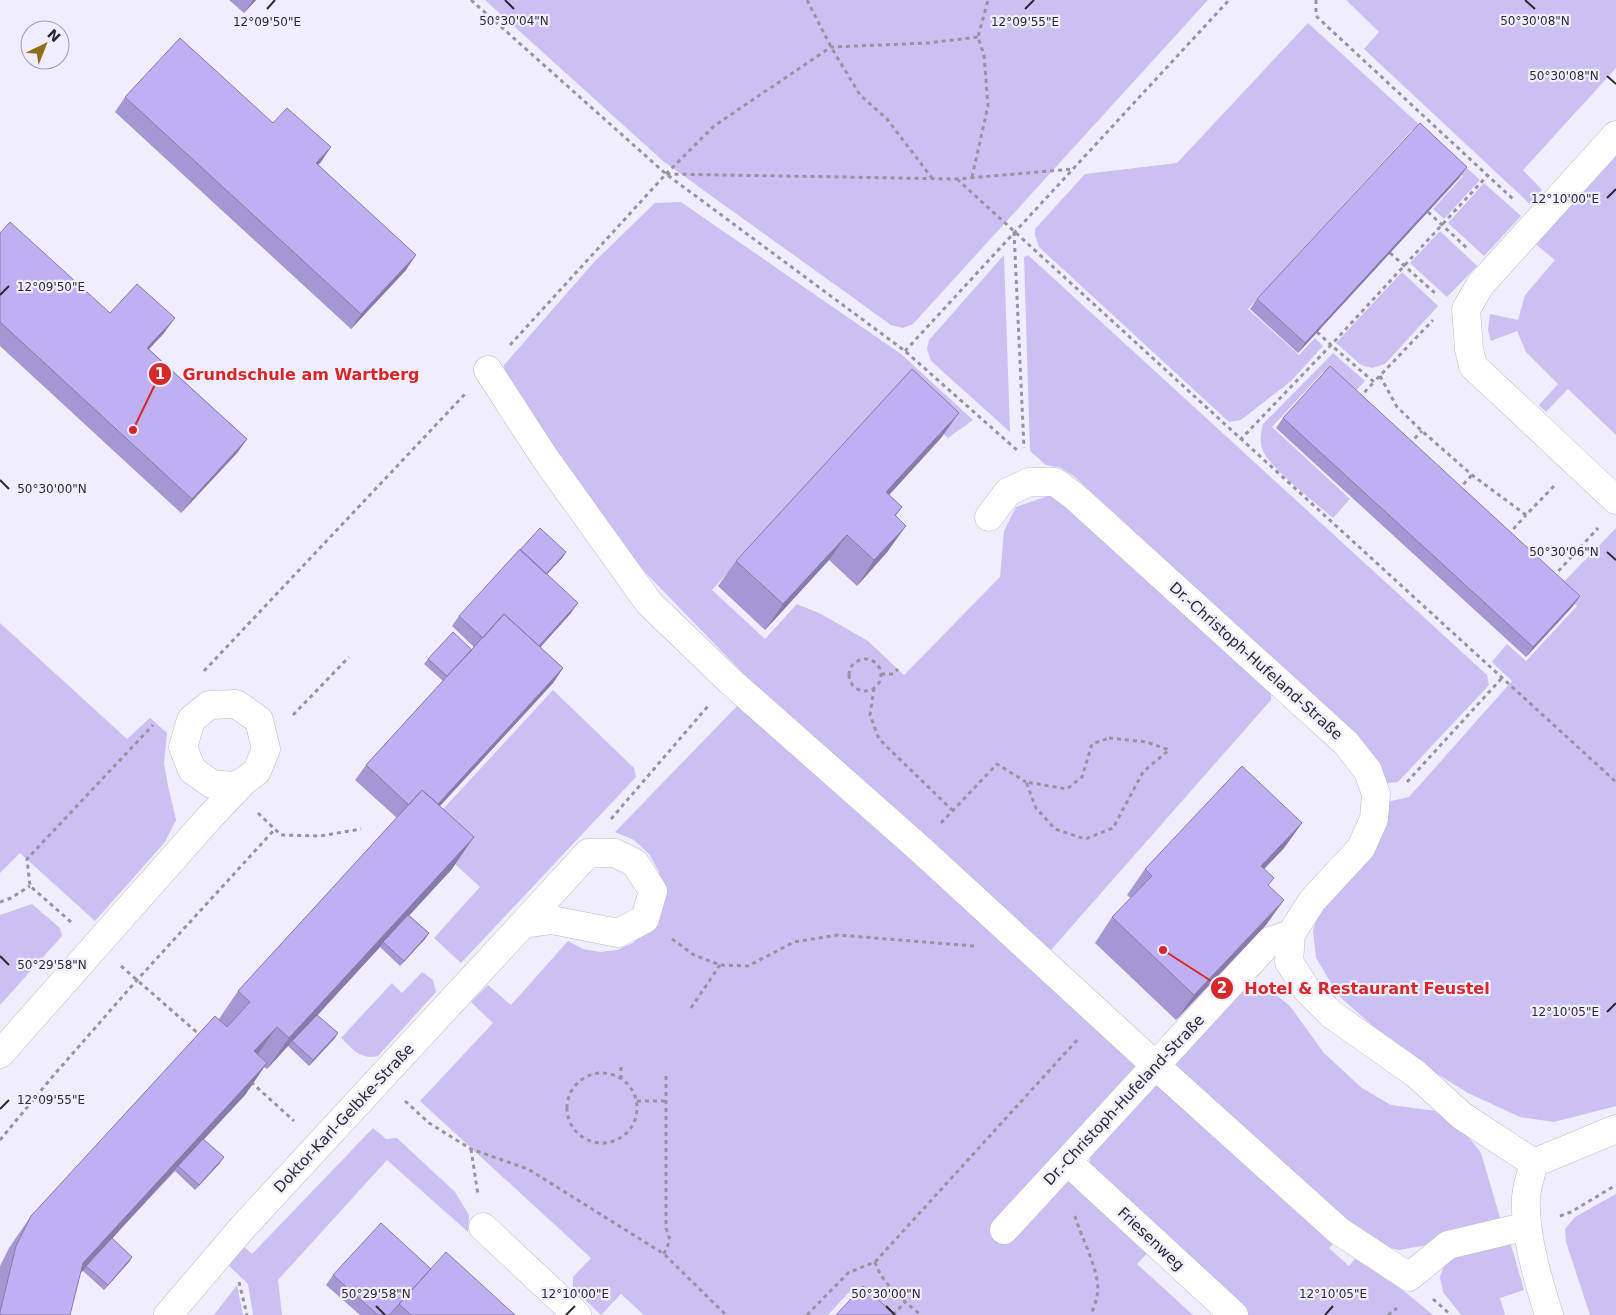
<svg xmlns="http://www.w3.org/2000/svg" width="1616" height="1315" font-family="'DejaVu Sans',sans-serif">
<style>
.green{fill:#cac0f2}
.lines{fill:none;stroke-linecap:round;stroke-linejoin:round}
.street-casing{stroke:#bcb9ca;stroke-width:29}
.path{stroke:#9694a1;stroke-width:3;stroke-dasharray:4 4;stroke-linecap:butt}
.street{stroke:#fff;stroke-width:28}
.wall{fill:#a497d2}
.shaded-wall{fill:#867bab}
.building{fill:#bfb0f4;stroke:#867bab}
.ticks{fill:none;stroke:#2c2b32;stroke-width:2}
.labels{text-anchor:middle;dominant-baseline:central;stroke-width:4.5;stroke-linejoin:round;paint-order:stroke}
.street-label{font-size:15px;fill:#2c2b32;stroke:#f0edfe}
.ticks-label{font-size:12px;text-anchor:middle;fill:#2c2b32;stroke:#f0edfe;stroke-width:4.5;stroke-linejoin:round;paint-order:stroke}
.leader{fill:none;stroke:#d62828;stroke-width:2}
.callout-dot{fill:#d62828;stroke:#f0edfe;stroke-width:2}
.mark-label{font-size:15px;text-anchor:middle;font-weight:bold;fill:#fff}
.callout-label{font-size:16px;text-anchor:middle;font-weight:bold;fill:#d62828;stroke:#f0edfe;stroke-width:4.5;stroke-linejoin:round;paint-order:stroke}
</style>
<rect width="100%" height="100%" fill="#f0edfe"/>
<!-- green -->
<path class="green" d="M 485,0 L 1208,0 L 913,324 L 903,328 L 891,325 L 663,161 Z
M 1346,0 L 1616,0 L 1616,68 L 1523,170 L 1542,190 L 1530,204 L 1364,49 L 1379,32 Z
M 1308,23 L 1480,180 L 1444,219 L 1433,209 L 1463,176 L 1412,130 L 1248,309 L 1299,355 L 1315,338 L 1323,346 L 1291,381 L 1241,420 L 1229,422 L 1039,247 L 1035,235 L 1035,229 L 1085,174 L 1177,163 Z
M 1616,151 L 1616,435 L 1568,389 L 1546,412 L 1539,405 L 1558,384 L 1526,352 L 1517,331 L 1491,341 L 1488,330 L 1490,314 L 1518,320 L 1525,295 L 1555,260 L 1533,242 Z
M 1484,183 L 1521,216 L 1484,256 L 1448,223 Z
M 681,202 L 901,354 L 973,420 L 948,438 L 894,390 L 712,590 L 765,639 L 797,604 L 821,614 L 868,641 L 904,675 L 1000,577 L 1004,531 L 1016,507 L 1051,495 L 1077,499 L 1272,686 L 1271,700 L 1036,967 L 1140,1066 L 1055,1159 L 1150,1250 L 1137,1264 L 1193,1315 L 881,1315 L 852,1289 L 828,1315 L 644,1315 L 621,1294 L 601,1315 L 573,1288 L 573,1277 L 591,1258 L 420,1101 L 493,1023 L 471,1002 L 488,985 L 511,1005 L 568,941 L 583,949 L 600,952 L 617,950 L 633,943 L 648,930 L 662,892 L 659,872 L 649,854 L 634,840 L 615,832 L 740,703 L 741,671 L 634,561 L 505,383 L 504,365 L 594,262 L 655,203 Z
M 1440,231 L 1477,266 L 1447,297 L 1410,263 Z
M 1004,255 L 1010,432 L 931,361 L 927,349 L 929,340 Z
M 1028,255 L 1487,675 L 1489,685 L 1398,782 L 1380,784 L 1358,738 L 1075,477 L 1061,468 L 1046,465 L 1030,451 L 1024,257 Z
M 1402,272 L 1438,306 L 1385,364 L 1372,368 L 1361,365 L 1336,343 Z
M 1333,353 L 1365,381 L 1350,397 L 1323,372 L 1272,427 L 1350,499 L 1333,518 C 1317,504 1270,468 1263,451 C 1259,441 1261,433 1263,424 Z
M 1616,528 L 1616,1106 L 1554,1122 L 1520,1117 L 1468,1093 L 1402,1052 L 1339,996 L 1316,958 L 1313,930 L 1322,905 L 1387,802 L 1409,797 L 1512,681 L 1492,662 L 1507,644 L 1526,661 L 1577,606 L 1558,588 Z
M 0,623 L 127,739 L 150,718 L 167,733 L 164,763 L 168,786 L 176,820 L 165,842 L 95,921 L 20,853 L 0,873 Z
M 553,690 L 634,768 L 636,777 L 461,963 L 434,938 L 480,887 L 421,833 Z
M 32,904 L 60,928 L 62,936 L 0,1005 L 0,915 Z
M 422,972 L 433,980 L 436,992 L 378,1056 C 360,1060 354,1050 341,1038 L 392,983 L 402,993 Z
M 1256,982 L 1265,986 L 1290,1006 L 1324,1053 L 1362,1088 L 1391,1105 L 1436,1111 L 1462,1129 L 1481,1153 L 1501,1221 L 1427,1245 L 1399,1250 L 1381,1246 L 1354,1229 L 1174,1064 L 1246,987 Z
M 1158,1078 L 1337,1240 L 1329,1248 L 1349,1266 L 1359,1254 L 1433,1315 L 1246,1315 L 1090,1165 L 1090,1150 Z
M 373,1128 L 386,1139 L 397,1138 L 455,1192 L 469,1215 L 468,1232 L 387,1160 L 278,1280 L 282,1315 L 253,1315 L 248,1284 L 224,1261 L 240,1243 L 252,1254 Z
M 1616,1194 L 1616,1315 L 1590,1315 L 1566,1242 L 1565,1229 L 1575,1217 Z
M 1509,1238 L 1524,1290 L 1500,1298 L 1505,1315 L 1461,1315 L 1443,1292 L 1440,1277 L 1445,1263 L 1453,1255 Z
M 237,1285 L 243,1315 L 214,1315 Z"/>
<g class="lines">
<defs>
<path id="street" d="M 1616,135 L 1481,284 L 1466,309 L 1469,349 L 1473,366 L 1616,500
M 488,370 L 545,458 L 649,603 L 730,681 L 919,848 L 1156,1066 L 1339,1231 L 1409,1277 L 1448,1245 L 1527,1226
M 989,517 L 1008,492 L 1029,482 L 1055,482 L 1074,496 L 1346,743 L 1368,771 L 1376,794 L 1374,819 L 1361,848 L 1312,901 L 1291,934 L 1289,962 L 1307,990 L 1331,1014 L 1416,1074 L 1462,1116 L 1534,1163 C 1531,1174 1527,1186 1526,1197 C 1524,1233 1538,1280 1549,1315
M 588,853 L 615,853 L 635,863 L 653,891 L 645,919 L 618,933 L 552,920 L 523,924 Z
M 0,1054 L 209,818 L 243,782 L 257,771 L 266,749 L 259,720 L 236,704 L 209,705 L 191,720 L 183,747 L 192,770 L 212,784 L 233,786 L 243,782
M 1068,1162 L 1234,1315
M 1534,1163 L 1616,1129
M 483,1227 L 577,1315
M 1004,1230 L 1270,941 L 1291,934
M 168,1315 L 243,1227 L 523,924"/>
</defs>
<!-- street casing -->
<use href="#street" class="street-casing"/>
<!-- path -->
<path class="path" d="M 471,0 L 666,174 L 905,351 L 1018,451
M 807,0 L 831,47 L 860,95 L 887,119 L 932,178
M 1316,0 L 1316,16 L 1513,199
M 666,174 L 714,126 L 831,47 L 928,43 L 978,37
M 972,177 L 988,106 L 984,55 L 978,37 L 988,0
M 957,179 L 1616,782
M 1428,212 L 1468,249
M 1014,232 L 1024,448
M 1390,253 L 1436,294
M 1317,332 L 1331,345 L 1487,176
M 510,345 L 666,174 L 957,179 L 1073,169
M 905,351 L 1229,0
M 1380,376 L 1397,407 L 1422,431 L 1472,475 L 1526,515 L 1554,486
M 1359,398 L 1374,382
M 1240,440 L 1331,345 L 1374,382 L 1433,320
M 1409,444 L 1422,431
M 1458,490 L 1472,475
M 1508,535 L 1526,515
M 1553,577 L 1598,528
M849 675a16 16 0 1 1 32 0a16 16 0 1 1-32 0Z
M 204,671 L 465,394
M 881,674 L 893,674 L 898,669
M 874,688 L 870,715 L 879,739 L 952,810
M 293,715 L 349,657
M 1109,738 L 1147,742 L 1169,750 L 1143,772 L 1113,828 L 1085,839 L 1055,829 L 1036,808 L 1026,782 L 1067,789 L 1082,777 L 1092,744 Z
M 1407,782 L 1501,679
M 258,813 L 281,835 L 320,836 L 361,829
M 611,819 L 708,706
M 941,823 L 997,764 L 1026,782
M 0,902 L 11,898 L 30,886
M 71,922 L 30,886 L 27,859 L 153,725
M 672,939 L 694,955 L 720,965 L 748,966 L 794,942 L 838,935 L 974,946
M 121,966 L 201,1036
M 691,1008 L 720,965
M 621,1067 L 621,1079
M567 1108a35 35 0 1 1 70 0a35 35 0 1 1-70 0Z
M 251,1082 L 294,1121
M 405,1101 L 429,1123 L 471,1149 L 528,1169 L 664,1254 L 726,1315
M 637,1101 L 666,1101
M 0,1140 L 53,1076 L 137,980 L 275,829
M 471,1149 L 478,1195
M 1075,1216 C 1081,1238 1102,1274 1097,1296 C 1096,1302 1093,1309 1091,1315
M 1560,1216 L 1571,1212 L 1616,1185
M 664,1254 L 670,1240 L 666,1228 L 666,1075
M 875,1262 C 882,1284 904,1301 921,1315
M 239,1282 L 247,1315
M 1433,1299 L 1451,1315
M 807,1315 L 848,1273 L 875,1262 L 1078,1039
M 893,1315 L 905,1302
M 1388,1315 L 1397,1308"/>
<!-- street -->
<use href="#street" class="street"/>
</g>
<!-- wall -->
<path class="wall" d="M 229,0 L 256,0 L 244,13 Z
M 125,97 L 273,123 L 321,162 L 318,164 L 406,270 L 351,329 L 115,112 Z
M 1460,177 L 1298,353 L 1250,309 L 1257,299 Z
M 0,233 L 110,313 L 164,333 L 149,349 L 247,439 L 237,453 L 181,513 L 0,346 Z
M 1283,418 L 1580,596 L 1573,606 L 1526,657 L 1276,428 Z
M 941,438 L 889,495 L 902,507 L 896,516 L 888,551 L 857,586 L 829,560 L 765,630 L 718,586 L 736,561 Z
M 563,557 L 547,574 L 571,613 L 540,647 L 563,668 L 553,683 L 440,806 L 452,869 L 409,915 L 429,933 L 425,939 L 400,966 L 380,947 L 317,1015 L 338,1033 L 334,1039 L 309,1066 L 288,1046 L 267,1069 L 264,1067 L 245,1095 L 204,1139 L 220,1163 L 195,1190 L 175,1171 L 176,1170 L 112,1238 L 132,1257 L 129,1262 L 104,1290 L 83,1271 L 84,1270 L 80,1273 L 0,1315 L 0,1266 L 9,1248 L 31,1216 L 219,1019 L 238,991 L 397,818 L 355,780 L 366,765 L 443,681 L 424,664 L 428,659 L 472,650 L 474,647 L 452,626 L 459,616 Z
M 1302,823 L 1284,848 L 1264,869 L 1269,886 L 1266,925 L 1176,1020 L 1095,943 L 1112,917 L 1131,898 L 1127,895 L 1145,869 Z
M 333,1275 L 515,1315 L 360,1315 L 326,1285 Z"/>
<!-- shaded-wall -->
<path class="shaded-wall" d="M 253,0 L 256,0 L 244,13 Z
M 331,147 L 321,162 L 306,177 L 316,163 Z
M 1467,167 L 1460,177 L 1298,353 L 1305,343 Z
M 416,255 L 406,270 L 351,329 L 361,314 Z
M 175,318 L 164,333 L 137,362 L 147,348 Z
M 959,413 L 941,438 L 868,518 L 886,492 Z
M 247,439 L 237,453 L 181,513 L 192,499 Z
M 906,526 L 888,551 L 857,586 L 874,560 Z
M 847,535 L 829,560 L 765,630 L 783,604 Z
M 566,552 L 563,557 L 539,583 L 542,578 Z
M 1580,596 L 1573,606 L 1526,657 L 1533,647 Z
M 578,603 L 571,613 L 528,661 L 535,651 Z
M 563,668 L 553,683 L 414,834 L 424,819 Z
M 1302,823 L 1284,848 L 1243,891 L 1261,866 Z
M 474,837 L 452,869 L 384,943 L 383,942 L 380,947 L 293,1042 L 292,1041 L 288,1046 L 267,1069 L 289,1038 Z
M 1284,900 L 1266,925 L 1176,1020 L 1194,995 Z
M 429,933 L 425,939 L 400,966 L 404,961 Z
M 277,1027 L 255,1058 L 254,1051 Z
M 338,1033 L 334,1039 L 309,1066 L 313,1060 Z
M 267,1063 L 245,1095 L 179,1166 L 178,1166 L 61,1295 L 83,1263 Z
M 224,1157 L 220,1163 L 195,1190 L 199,1185 Z
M 132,1257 L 129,1262 L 104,1290 L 108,1285 Z"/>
<!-- building -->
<path class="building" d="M 180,38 L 273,123 L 287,108 L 331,147 L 316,163 L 416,255 L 361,314 L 125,97 Z
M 1420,123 L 1467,167 L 1305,343 L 1257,299 Z
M 10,222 L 110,313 L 137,284 L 175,318 L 147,348 L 247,439 L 192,499 L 0,322 L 0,233 Z
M 1330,366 L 1580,596 L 1533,647 L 1283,418 Z
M 912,369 L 959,413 L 886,492 L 902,507 L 895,515 L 906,526 L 874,560 L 847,535 L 783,604 L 736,561 Z
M 540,528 L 566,552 L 546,574 L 520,550 Z
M 520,549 L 578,603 L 539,646 L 504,614 L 483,638 L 459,616 Z
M 504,614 L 563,668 L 438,804 L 422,790 L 409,805 L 366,765 Z
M 453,632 L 472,650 L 447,676 L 428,659 Z
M 1242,766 L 1302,823 L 1261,866 L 1274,878 L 1268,885 L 1284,900 L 1194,995 L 1112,917 L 1152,876 L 1145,869 Z
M 422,790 L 474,837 L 289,1038 L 277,1027 L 254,1051 L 267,1063 L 83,1263 L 70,1315 L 0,1315 L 0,1312 L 16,1246 L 31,1216 L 215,1016 L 227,1027 L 250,1002 L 238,991 Z
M 408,915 L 429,933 L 404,961 L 383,942 Z
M 317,1015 L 338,1033 L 313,1060 L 292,1041 Z
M 203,1139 L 224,1157 L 199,1185 L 178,1166 Z
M 381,1223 L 431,1269 L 389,1315 L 378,1315 L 333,1275 Z
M 112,1238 L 132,1257 L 108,1285 L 86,1266 Z
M 446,1252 L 515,1315 L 411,1315 L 399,1304 Z
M 863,1286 L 895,1315 L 836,1315 Z"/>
<!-- ticks -->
<path class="ticks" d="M 505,0 L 514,9M 1525,0 L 1535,9M 267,9 L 275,0M 1025,9 L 1034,0M 1607,76 L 1616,84M 1607,198 L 1616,189M 0,295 L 9,286M 0,480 L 9,489M 1607,552 L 1616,560M 0,956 L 9,965M 1607,1012 L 1616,1003M 0,1109 L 9,1100M 376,1306 L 385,1315M 886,1306 L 895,1315M 566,1315 L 575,1306M 1325,1315 L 1333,1306"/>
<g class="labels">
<!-- street labels -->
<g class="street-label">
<text transform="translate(1256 661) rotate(42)">Dr.-Christoph-Hufeland-Straße</text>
<text transform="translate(1124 1100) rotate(-47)">Dr.-Christoph-Hufeland-Straße</text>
<text transform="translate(344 1118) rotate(-47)">Doktor-Karl-Gelbke-Straße</text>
<text transform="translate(1151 1239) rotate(43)">Friesenweg</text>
</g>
</g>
<g class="ticks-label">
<text x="514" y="25">50°30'04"N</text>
<text x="1535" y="25">50°30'08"N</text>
<text x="267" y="26">12°09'50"E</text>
<text x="1025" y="26">12°09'55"E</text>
<text x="1564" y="80">50°30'08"N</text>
<text x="1565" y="203">12°10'00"E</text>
<text x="51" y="291">12°09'50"E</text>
<text x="52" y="493">50°30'00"N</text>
<text x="1564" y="556">50°30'06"N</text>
<text x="52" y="969">50°29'58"N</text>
<text x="1565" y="1016">12°10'05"E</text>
<text x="51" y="1104">12°09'55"E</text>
<text x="575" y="1298">12°10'00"E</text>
<text x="1333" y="1298">12°10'05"E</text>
<text x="376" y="1298">50°29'58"N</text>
<text x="886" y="1298">50°30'00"N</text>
</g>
<!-- callouts -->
<path class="leader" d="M133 430L160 374M1163 950L1222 988"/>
<g class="callout-dot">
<circle cx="133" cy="430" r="5"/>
<circle cx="1163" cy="950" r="5"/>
<circle cx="160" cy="374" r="12"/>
<circle cx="1222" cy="988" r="12"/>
</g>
<g class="mark-label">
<text x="160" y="379">1</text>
<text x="1222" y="993">2</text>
</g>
<g class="callout-label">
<text x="301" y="380">Grundschule am Wartberg</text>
<text x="1367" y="994">Hotel &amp; Restaurant Feustel</text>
</g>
<!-- north arrow -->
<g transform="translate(45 45) rotate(43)"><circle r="24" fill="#f0edfe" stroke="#a29fac"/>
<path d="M0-4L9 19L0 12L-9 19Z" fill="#926e16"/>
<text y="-8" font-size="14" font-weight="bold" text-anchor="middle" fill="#2c2b32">N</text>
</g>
</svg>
